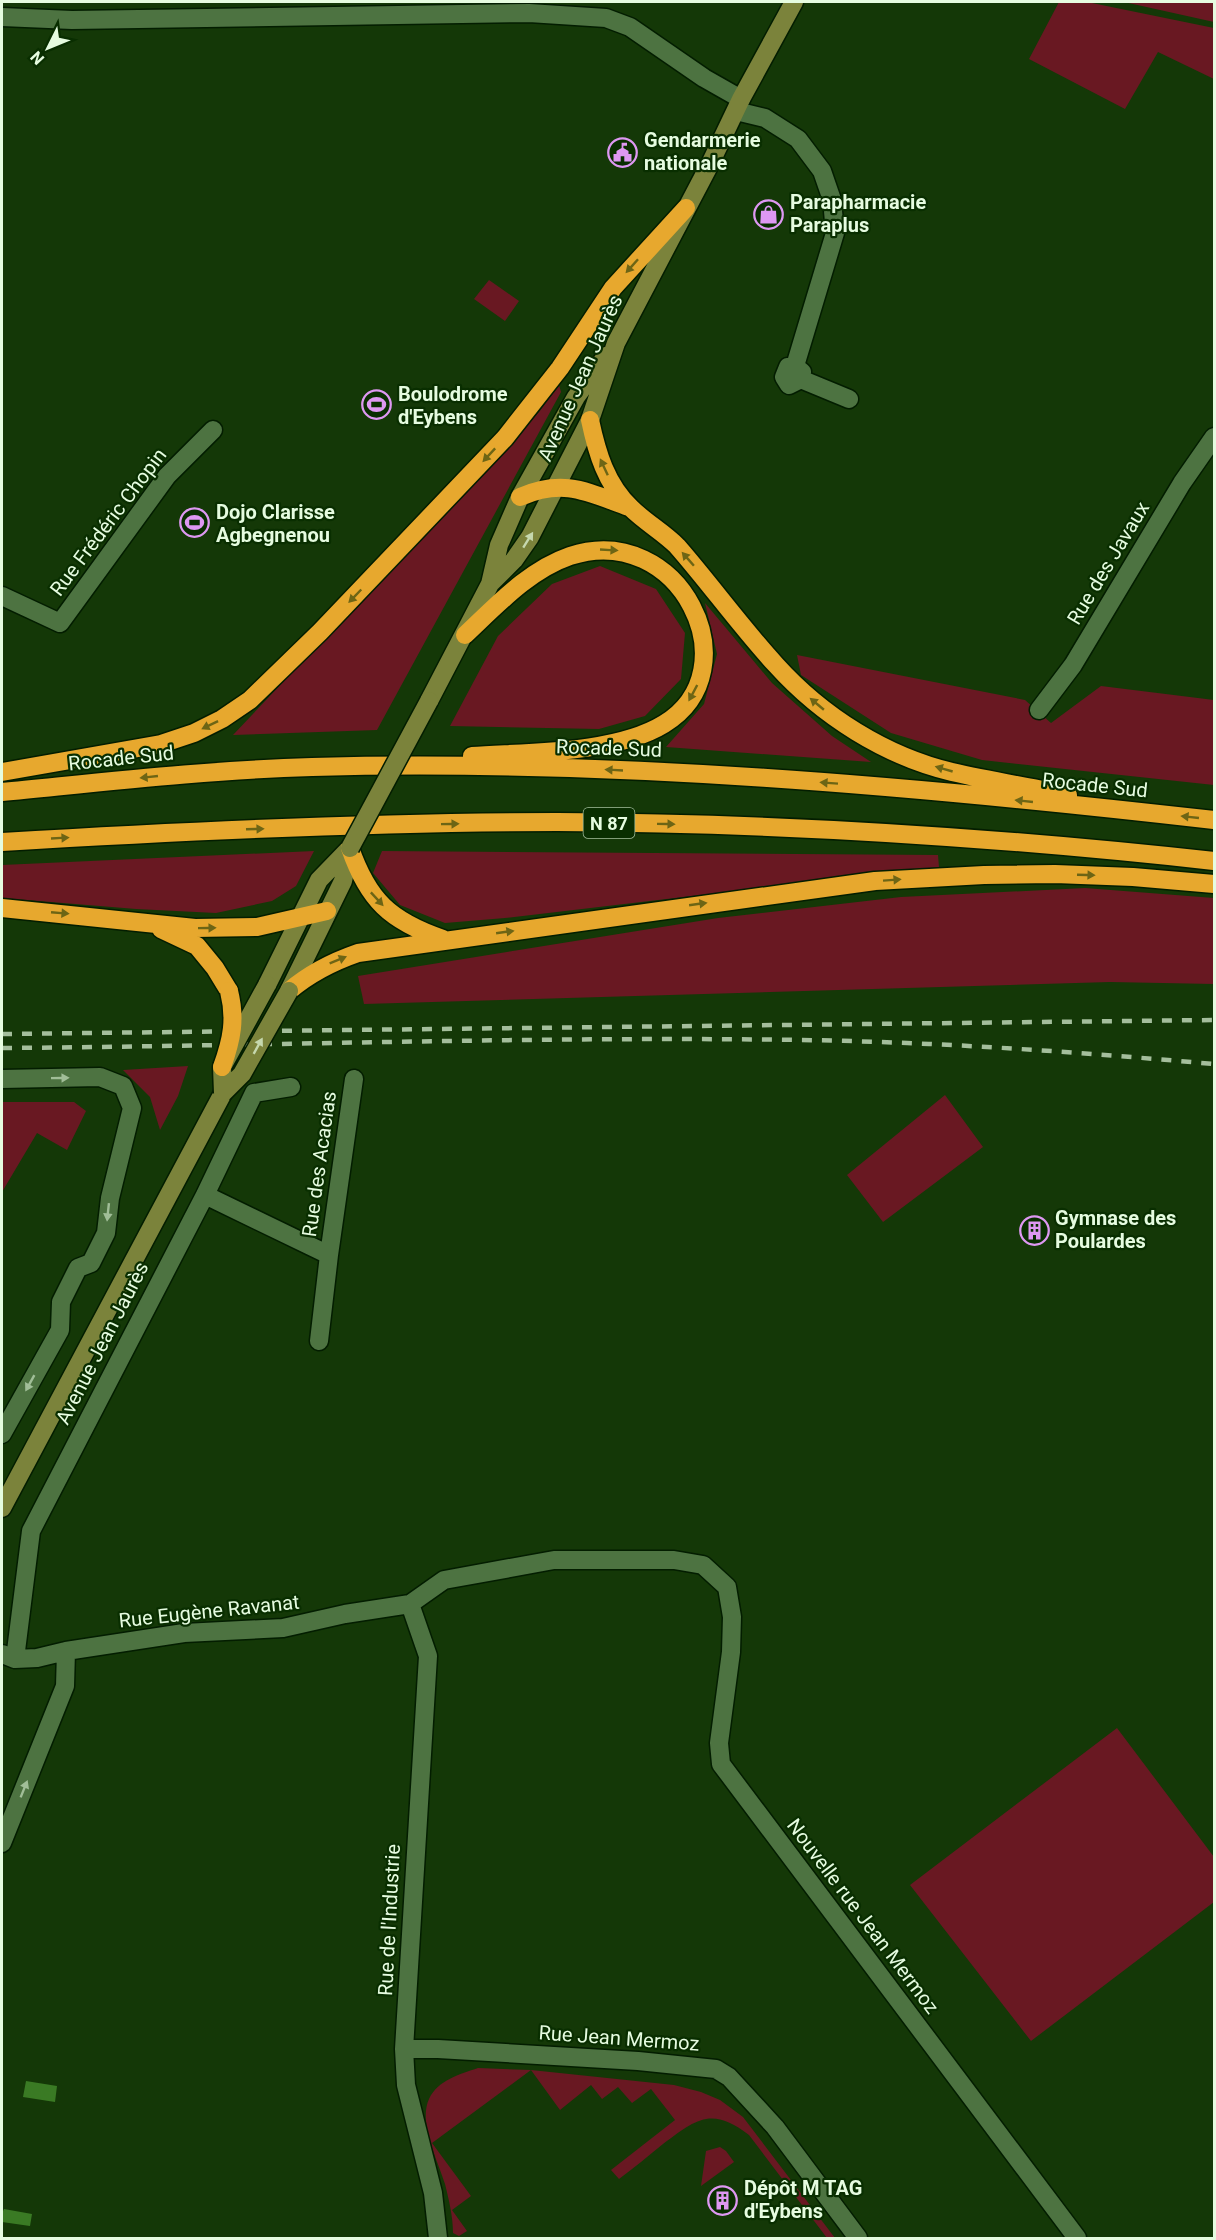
<svg xmlns="http://www.w3.org/2000/svg" width="1216" height="2240" font-family="Roboto,sans-serif">
<style>
.green{fill:#691822}
.water{fill:#3a7a24}
.lines{fill:none;stroke-linecap:round;stroke-linejoin:round}
.street-casing{stroke:#031d00;stroke-width:21}
.secondary-casing{stroke:#031d00;stroke-width:21}
.highway-casing{stroke:#031d00;stroke-width:21}
.street{stroke:#4d7341;stroke-width:18}
.secondary{stroke:#7b833b;stroke-width:18}
.highway{stroke:#e7a82e;stroke-width:18}
.rail{stroke:#a4be9c;stroke-width:4.5;stroke-dasharray:10 10;stroke-linecap:butt}
.secondary-bridge-casing{stroke:#031d00;stroke-width:21;stroke-linecap:butt}
.highway-bridge-casing{stroke:#031d00;stroke-width:21;stroke-linecap:butt}
.secondary-bridge{stroke:#7b833b;stroke-width:18}
.highway-bridge{stroke:#e7a82e;stroke-width:18}
.oneway{fill:#6d6515}
.oneway2{fill:#c6d8ae}
.oneway3{fill:#a1be98}
.labels{text-anchor:middle;dominant-baseline:central;stroke-width:4.5;stroke-linejoin:round;paint-order:stroke}
.shield{fill:#092e00;stroke:#a4be9d;stroke-width:1.5}
.shield-label{font-size:18px;font-weight:bold;fill:#e6fce0}
.poi-label{font-size:20px;font-weight:bold;fill:#e6fce0;stroke:#092e00;text-anchor:start}
.street-label{font-size:20px;fill:#e6fce0;stroke:#092e00}
</style>
<rect width="100%" height="100%" fill="#143807"/>
<!-- green -->
<path class="green" d="M 1059,2 L 1087,2 L 1214,28 L 1214,79 L 1158,52 L 1125,109 L 1029,59 Z
M 1124,2 L 1214,2 L 1214,22 Z
M 489,280 L 519,301 L 505,321 L 474,299 Z
M 559,385 L 561,392 L 377,730 L 233,735 L 539,412 Z
M 600,566 L 656,589 L 685,633 L 681,679 L 645,716 L 599,729 L 450,726 L 498,636 L 552,584 Z
M 705,603 L 772,683 L 832,736 L 871,762 L 666,747 L 704,704 L 717,654 Z
M 797,655 L 1025,700 L 1051,723 L 1101,686 L 1214,700 L 1214,785 L 982,760 L 891,733 L 801,675 Z
M 314,851 L 296,886 L 272,901 L 216,913 L 136,909 L 2,898 L 2,865 Z
M 382,851 L 938,855 L 939,867 L 505,918 L 445,923 L 400,905 L 373,873 Z
M 1085,888 L 1214,898 L 1214,984 L 1110,982 L 364,1004 L 358,976 L 718,918 L 901,897 Z
M 188,1066 L 178,1096 L 160,1130 L 150,1097 L 123,1070 Z
M 945,1095 L 983,1147 L 883,1222 L 847,1175 Z
M 2,1102 L 74,1102 L 86,1111 L 67,1150 L 37,1133 L 2,1192 Z
M 1117,1728 L 1214,1857 L 1214,1902 L 1031,2041 L 910,1885 Z
M 478,2068 L 531,2070 L 674,2085 L 701,2092 L 720,2100 L 743,2117 L 835,2238 L 827,2238 L 749,2135 C 712,2106 696,2119 663,2144 C 648,2156 634,2168 619,2179 L 611,2170 L 675,2120 L 651,2089 L 632,2103 L 618,2087 L 602,2099 L 591,2085 L 560,2110 L 531,2070 L 432,2143 L 471,2196 L 452,2210 L 467,2231 L 459,2236 L 453,2233 C 453,2217 449,2200 445,2184 C 438,2161 418,2123 429,2099 C 438,2080 460,2074 478,2068 Z
M 720,2147 L 726,2151 L 734,2162 L 701,2186 L 706,2151 Z"/>
<!-- water -->
<path class="water" d="M 26,2081 L 57,2086 L 55,2102 L 23,2097 Z
M 4,2209 L 32,2214 L 30,2226 L 2,2222 L 2,2213 Z"/>
<g class="lines">
<defs>
<path id="street" d="M 2,17 L 72,20 L 529,13 L 606,18 L 630,27 L 704,78 L 741,99
M 736,111 L 765,118 L 798,139 L 822,171 L 832,200 L 835,233 L 795,366 L 788,367 L 784,377 L 789,385 L 801,379 L 802,372 L 795,366
M 803,380 L 849,399
M 2,596 L 60,623 L 167,476 L 213,430
M 1039,710 L 1073,665 L 1182,483 L 1214,437
M 2,1079 L 100,1077 L 123,1086 L 132,1108 L 110,1198 L 106,1233 L 91,1263 L 78,1268 L 61,1302 L 60,1330 L 2,1434
M 205,1195 L 329,1255 L 354,1079
M 319,1341 L 329,1255
M 410,1604 L 428,1656 L 404,2049 L 406,2085 L 433,2193 L 438,2238
M 2,1654 L 15,1659 L 37,1658 L 66,1651 L 184,1633 L 283,1628 L 345,1614 L 410,1604 L 444,1580 L 554,1560 L 674,1560 L 703,1565 L 727,1587 L 732,1617 L 731,1652 L 719,1743 L 721,1764 L 1077,2238
M 15,1659 L 31,1531 L 205,1195 L 254,1093 L 291,1087
M 2,1843 L 65,1686 L 66,1651
M 404,2049 L 438,2049 L 638,2061 L 716,2069 L 729,2077 L 775,2127 L 858,2238"/>
<path id="secondary" d="M 490,584 L 499,545 L 520,497 L 576,397 L 606,356
M 429,701 L 490,584 L 514,560 L 530,537 L 590,420 L 616,343 L 710,164 L 741,99 L 794,2
M 267,985 L 319,880 L 350,848
M 289,991 L 343,881 L 350,848
M 2,1508 L 223,1093"/>
<path id="highway" d="M 590,420 C 597,453 606,484 631,508 C 645,522 663,532 677,546 C 711,585 741,627 776,665 C 822,716 885,756 952,772 C 991,781 1030,787 1068,795
M 520,497 C 564,478 587,492 629,507
M 465,635 C 497,605 529,570 570,556 C 680,520 753,670 664,724 C 615,754 529,752 472,756
M 2,772 L 161,744 L 194,733 L 222,719 L 250,700 L 320,632 L 505,438 L 560,368 L 613,288 L 686,208
M 2,792 C 105,782 208,770 312,767 C 613,759 915,786 1214,820
M 2,842 C 186,831 371,822 557,822 C 776,823 996,837 1214,861
M 350,848 C 368,900 390,921 443,939
M 2,908 L 195,928 L 257,927 L 327,911
M 161,929 L 197,946 L 215,968 L 229,991
M 289,991 C 310,973 332,962 358,953 L 875,881 L 984,875 L 1055,874 L 1133,877 L 1214,884"/>
</defs>
<!-- street casing -->
<use href="#street" class="street-casing"/>
<!-- secondary casing -->
<use href="#secondary" class="secondary-casing"/>
<!-- highway casing -->
<use href="#highway" class="highway-casing"/>
<!-- street -->
<use href="#street" class="street"/>
<!-- secondary -->
<use href="#secondary" class="secondary"/>
<!-- highway -->
<use href="#highway" class="highway"/>
<!-- rail -->
<path class="rail" d="M 2,1034 L 1214,1020
M 2,1048 C 268,1046 534,1036 801,1040 C 939,1042 1077,1052 1214,1064"/>
<defs>
<path id="secondary-bridge" d="M 350,848 L 429,701
M 223,1093 L 242,1074 L 289,991
M 223,1093 L 222,1067 L 267,985"/>
<path id="highway-bridge" d="M 222,1067 C 232,1039 236,1019 229,991"/>
</defs>
<!-- secondary-bridge casing -->
<use href="#secondary-bridge" class="secondary-bridge-casing"/>
<!-- highway-bridge casing -->
<use href="#highway-bridge" class="highway-bridge-casing"/>
<!-- secondary-bridge -->
<use href="#secondary-bridge" class="secondary-bridge"/>
<!-- highway-bridge -->
<use href="#highway-bridge" class="highway-bridge"/>
</g>
<!-- one-way arrows -->
<defs><path id="oneway-solid" d="M-6-.8H1V-3.2L6.5 0L1 3.2V.8H-6Z" transform="scale(1.5)"/></defs>
<g class="oneway">
<use href="#oneway-solid" transform="translate(632 266) rotate(132)"/>
<use href="#oneway-solid" transform="translate(489 455) rotate(133)"/>
<use href="#oneway-solid" transform="translate(604 467) rotate(-115)"/>
<use href="#oneway-solid" transform="translate(609 550) rotate(3)"/>
<use href="#oneway-solid" transform="translate(688 559) rotate(-131)"/>
<use href="#oneway-solid" transform="translate(355 596) rotate(134)"/>
<use href="#oneway-solid" transform="translate(693 693) rotate(118)"/>
<use href="#oneway-solid" transform="translate(817 704) rotate(-140)"/>
<use href="#oneway-solid" transform="translate(210 725) rotate(154)"/>
<use href="#oneway-solid" transform="translate(944 769) rotate(-164)"/>
<use href="#oneway-solid" transform="translate(614 770) rotate(-177)"/>
<use href="#oneway-solid" transform="translate(149 777) rotate(174)"/>
<use href="#oneway-solid" transform="translate(829 783) rotate(-176)"/>
<use href="#oneway-solid" transform="translate(1024 801) rotate(-174)"/>
<use href="#oneway-solid" transform="translate(1190 817) rotate(-174)"/>
<use href="#oneway-solid" transform="translate(450 824) rotate(-1)"/>
<use href="#oneway-solid" transform="translate(666 824) rotate(1)"/>
<use href="#oneway-solid" transform="translate(255 829) rotate(-2)"/>
<use href="#oneway-solid" transform="translate(60 838) rotate(-3)"/>
<use href="#oneway-solid" transform="translate(1086 875) rotate(2)"/>
<use href="#oneway-solid" transform="translate(892 880) rotate(-4)"/>
<use href="#oneway-solid" transform="translate(377 899) rotate(47)"/>
<use href="#oneway-solid" transform="translate(698 904) rotate(-8)"/>
<use href="#oneway-solid" transform="translate(60 913) rotate(5)"/>
<use href="#oneway-solid" transform="translate(207 928) rotate(-1)"/>
<use href="#oneway-solid" transform="translate(505 932) rotate(-8)"/>
<use href="#oneway-solid" transform="translate(338 960) rotate(-22)"/>
</g>
<g class="oneway2">
<use href="#oneway-solid" transform="translate(528 540) rotate(-58)"/>
<use href="#oneway-solid" transform="translate(258 1046) rotate(-61)"/>
</g>
<g class="oneway3">
<use href="#oneway-solid" transform="translate(60 1078) rotate(-1)"/>
<use href="#oneway-solid" transform="translate(108 1212) rotate(96)"/>
<use href="#oneway-solid" transform="translate(30 1383) rotate(119)"/>
<use href="#oneway-solid" transform="translate(24 1789) rotate(-68)"/>
</g>
<!-- icons -->
<defs>
<symbol id="civic-ring" viewBox="-11 -11 22 22"><circle r="9.5" fill="#092e00" stroke="#de98f2" stroke-width="1.5"/><path d="M-.6-6.5H3V-4.5H.6V-3L4-1V1h2V6H-6V1h2V-1L-.6-3ZM-1.2 2.5V6h2.4V2.5Z" fill="#de98f2"/></symbol>
<symbol id="shop-ring" viewBox="-11 -11 22 22"><circle r="9.5" fill="#092e00" stroke="#de98f2" stroke-width="1.5"/><path d="M-5-2.5h2.3a2.7 3.5 0 0 1 5.4 0H5L5.5 6h-11ZM-1.5-2.5h3a1.5 2.3 0 0 0-3 0Z" fill="#de98f2"/></symbol>
<symbol id="stadium-ring" viewBox="-11 -11 22 22"><circle r="9.5" fill="#092e00" stroke="#de98f2" stroke-width="1.5"/><path d="M0-5a6.5 5 0 1 0 0 10a6.5 5 0 1 0 0-10ZM-3.5-1.8h7v3.6h-7Z" fill="#de98f2"/></symbol>
<symbol id="building-ring" viewBox="-11 -11 22 22"><circle r="9.5" fill="#092e00" stroke="#de98f2" stroke-width="1.5"/><path d="M-4-6H4V6H1V3H-1V6H-4ZM-2.5-4.3h1.7v1.8h-1.7ZM.8-4.3h1.7v1.8H.8ZM-2.5-1h1.7V.8h-1.7ZM.8-1h1.7V.8H.8Z" fill="#de98f2"/></symbol>
</defs>
<g fill-rule="evenodd">
<use href="#civic-ring" x="606" y="136" width="33" height="33"/>
<use href="#shop-ring" x="752" y="198" width="33" height="33"/>
<use href="#stadium-ring" x="360" y="388" width="33" height="33"/>
<use href="#stadium-ring" x="178" y="506" width="33" height="33"/>
<use href="#building-ring" x="1018" y="1214" width="33" height="33"/>
<use href="#building-ring" x="706" y="2184" width="33" height="33"/>
</g>
<g class="labels">
<!-- shield labels -->
<rect class="shield" x="583.5" y="808" width="51" height="30" rx="4.5"/>
<g class="shield-label">
<text x="609" y="823">N 87</text>
</g>
<!-- poi labels -->
<g class="poi-label">
<text x="644" y="140">Gendarmerie<tspan x="644" dy="23">nationale</tspan></text>
<text x="790" y="202">Parapharmacie<tspan x="790" dy="23">Paraplus</tspan></text>
<text x="398" y="394">Boulodrome<tspan x="398" dy="23">d'Eybens</tspan></text>
<text x="216" y="512">Dojo Clarisse<tspan x="216" dy="23">Agbegnenou</tspan></text>
<text x="1055" y="1218">Gymnase des<tspan x="1055" dy="23">Poulardes</tspan></text>
<text x="744" y="2188">Dépôt M TAG<tspan x="744" dy="23">d'Eybens</tspan></text>
</g>
<!-- street labels -->
<g class="street-label">
<text transform="translate(580 378) rotate(-66)">Avenue Jean Jaurès</text>
<text transform="translate(108 522) rotate(-53)">Rue Frédéric Chopin</text>
<text transform="translate(1108 563) rotate(-59)">Rue des Javaux</text>
<text transform="translate(609 748) rotate(2)">Rocade Sud</text>
<text transform="translate(121 758) rotate(-6)">Rocade Sud</text>
<text transform="translate(1095 785) rotate(6)">Rocade Sud</text>
<text transform="translate(319 1164) rotate(-82)">Rue des Acacias</text>
<text transform="translate(102 1343) rotate(-63)">Avenue Jean Jaurès</text>
<text transform="translate(209 1611) rotate(-6)">Rue Eugène Ravanat</text>
<text transform="translate(863 1916) rotate(53)">Nouvelle rue Jean Mermoz</text>
<text transform="translate(389 1920) rotate(-87)">Rue de l'Industrie</text>
<text transform="translate(619 2038) rotate(4)">Rue Jean Mermoz</text>
</g>
</g>
<!-- border -->
<rect width="1216" height="2240" fill="none" stroke="#e6fce0" stroke-width="6"/>
<!-- north arrow -->
<g transform="translate(48 48) rotate(227)" stroke="#092e00" stroke-width="4.5" paint-order="stroke">
<path d="M0-4.5L10 22L0 15L-10 22Z" fill="#e6fce0"/>
<text y="-9" font-size="16" font-weight="bold" text-anchor="middle" fill="#e6fce0">N</text>
</g>
</svg>
